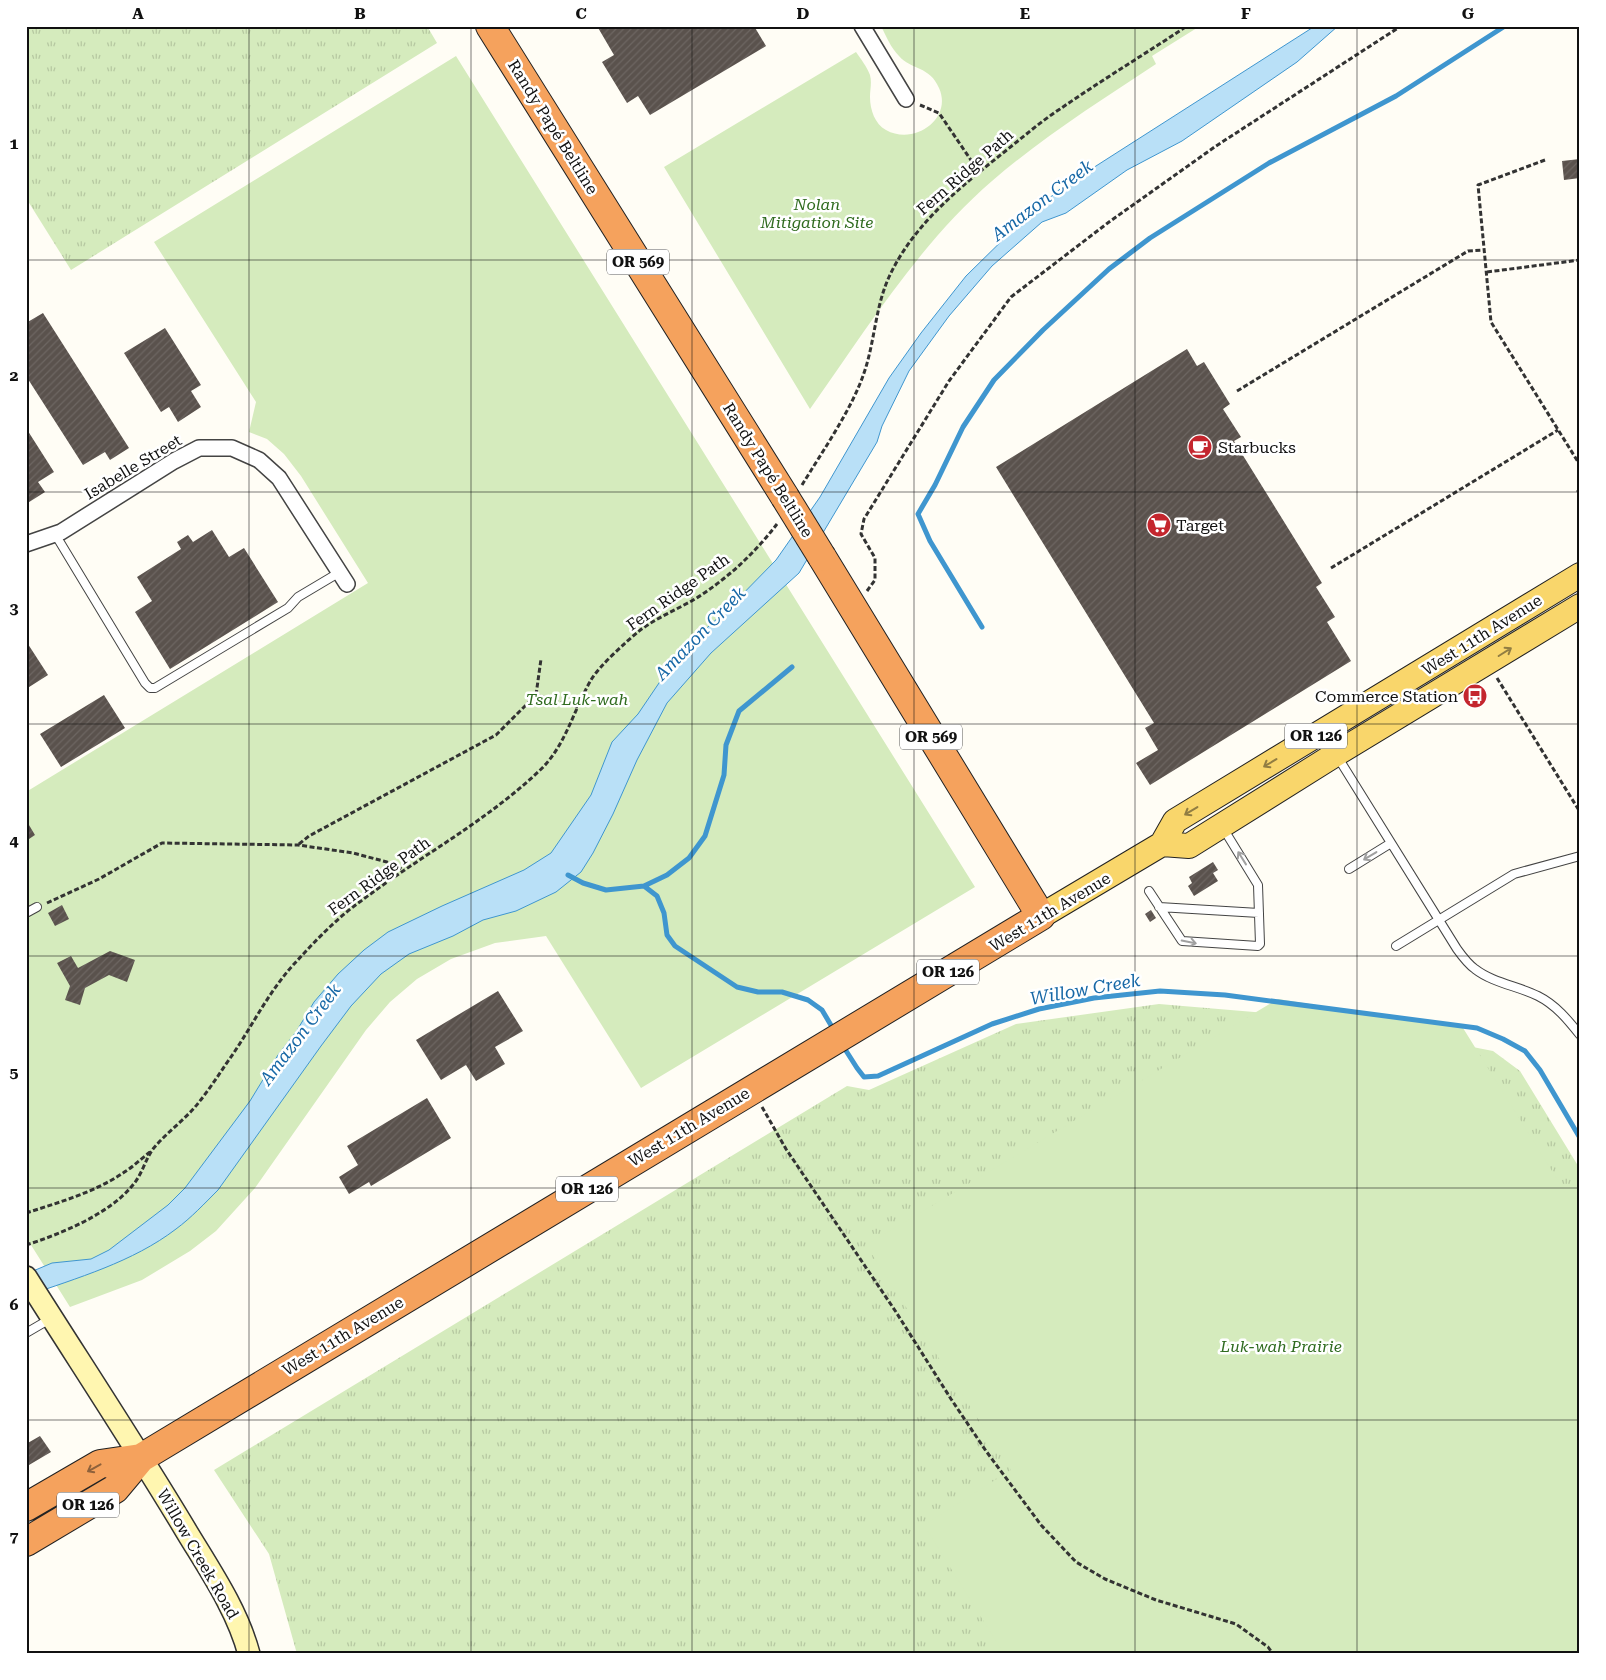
<svg xmlns="http://www.w3.org/2000/svg" width="1606" height="1680" font-family="'Roboto Serif',serif">
<style>
.grass{fill:url(#grass-tufts)}
.park{fill:#d5ebbd}
.water{fill:#b9e0f7;stroke:#3f96cf}
.lines{fill:none;stroke-linecap:round;stroke-linejoin:round}
.stream{stroke:#3f96cf;stroke-width:5}
.building{fill:url(#building-hatch)}
.lane-casing{stroke:#444;stroke-width:10}
.street-casing{stroke:#444;stroke-width:18}
.secondary-casing{stroke:#333;stroke-width:24}
.primary-casing{stroke:#222;stroke-width:26}
.highway-casing{stroke:#222;stroke-width:30}
.path{stroke:#333;stroke-width:3;stroke-dasharray:5 2.5;stroke-linecap:butt}
.lane{stroke:#fff;stroke-width:8}
.street{stroke:#fff;stroke-width:15}
.secondary{stroke:#fff6b0;stroke-width:21}
.primary{stroke:#f9d66b;stroke-width:24}
.highway{stroke:#f5a25d;stroke-width:28}
.highway-bridge-casing{stroke:#222;stroke-width:30;stroke-linecap:butt}
.highway-bridge{stroke:#f5a25d;stroke-width:28}
.oneway{stroke:#917d42}
.oneway2{stroke:#a0a0a0}
.oneway3{stroke:#8e613b}
.grid{fill:none;stroke:#111;stroke-width:1;stroke-opacity:0.55}
.labels{text-anchor:middle;dominant-baseline:central;stroke-width:5;stroke-linejoin:round;paint-order:stroke}
.shield{fill:#fff;stroke:#585858;stroke-width:1}
.shield-label{font-size:15px;font-weight:bold;fill:#111}
.street-label{font-size:16px;fill:#111;stroke:#fff}
.park-label{font-size:16px;font-style:italic;fill:#2f6b1f;stroke:#fff}
.poi-label{font-size:16px;fill:#111;stroke:#fff;text-anchor:start}
.water-label{font-size:18px;font-style:italic;fill:#1768a6;stroke:#fff}
.neatline{fill:none;stroke:#111;stroke-width:2}
.grid-label{font-size:16px;text-anchor:middle;font-weight:bold;fill:#111}
</style>
<defs>
<pattern id="grass-tufts" width="24" height="20" patternUnits="userSpaceOnUse" patternTransform="scale(1.25)"><rect width="24" height="20" fill="#d5ebbd"/><path d="M3 7l-1-3M5 7V3M7 7l1-3M15 17l-1-3M17 17v-4M19 17l1-3" fill="none" stroke="#b6c8a1"/></pattern>
<pattern id="building-hatch" width="6" height="6" patternUnits="userSpaceOnUse" patternTransform="scale(1.25)"><rect width="6" height="6" fill="#5a524d"/><path d="M-1 1l2-2M0 6l6-6M5 7l2-2" fill="none" stroke="#6d6662"/></pattern>
</defs>
<rect width="100%" height="100%" fill="#fffdf5"/>
<!-- grass -->
<path class="grass" d="M 26,26 L 427,26 L 437,43 L 71,270 L 26,198 Z
M 1159,1004 L 1325,1018 L 1493,1051 L 1520,1071 L 1580,1169 L 1580,1654 L 297,1654 L 269,1554 L 214,1470 L 847,1086 L 869,1090 L 1016,1024 Z"/>
<!-- park -->
<path class="park" d="M 881,26 L 1200,26 L 1152,56 L 1156,64 C 1100,101 1043,137 992,181 C 919,244 866,330 810,409 L 664,167 L 856,52 C 861,59 867,67 870,75 C 872,83 870,89 870,97 C 870,110 875,124 886,130 C 914,146 953,119 939,88 C 930,66 911,70 899,56 C 891,48 886,36 881,26 Z
M 456,56 L 975,887 L 641,1088 L 546,936 L 495,943 L 451,959 L 417,979 L 390,1002 L 366,1030 L 255,1188 L 216,1231 L 190,1251 L 142,1280 L 70,1307 L 26,1237 L 26,792 L 368,583 L 301,476 L 284,454 L 267,439 L 249,432 L 256,402 L 154,242 Z
M 1278,999 L 1463,1028 L 1580,1216 L 1580,1654 L 1004,1654 L 924,1525 L 1011,1470 L 866,1245 Z"/>
<!-- water -->
<path class="water" d="M 1315,26 L 1338,26 L 1297,62 L 1182,141 L 1127,170 L 1066,213 L 1042,222 L 992,266 L 949,316 L 909,371 L 882,426 L 877,442 L 799,573 L 711,653 L 667,703 L 637,760 L 613,814 L 593,853 L 581,872 L 556,892 L 516,911 L 483,920 L 453,936 L 409,954 L 381,974 L 351,1006 L 321,1046 L 218,1190 C 205,1203 191,1218 176,1229 C 133,1262 77,1278 26,1296 L 26,1274 L 52,1263 L 91,1259 L 109,1250 L 168,1205 L 185,1188 L 250,1101 L 278,1055 L 296,1032 L 314,1002 L 338,974 L 364,950 L 388,932 L 442,906 L 524,870 L 551,853 L 591,795 L 612,742 L 638,714 L 680,652 L 729,608 L 776,560 L 820,497 L 889,378 L 921,333 L 966,276 L 1021,222 L 1060,189 Z"/>
<g class="lines">
<!-- stream -->
<path class="stream" d="M 982,627 L 930,541 L 918,514 L 935,485 L 963,427 L 994,380 L 1043,330 L 1109,269 L 1150,238 L 1269,163 L 1396,96 L 1505,26
M 568,875 L 583,883 L 606,890 L 644,886 L 657,896 L 664,913 L 667,935 L 675,946 L 737,987 L 758,992 L 782,992 L 808,1000 L 822,1010 L 835,1032
M 644,886 L 667,875 L 689,858 L 705,836 L 724,775 L 726,745 L 739,711 L 792,667
M 843,1046 L 857,1068 L 864,1077 L 878,1076 L 992,1024 L 1039,1009 L 1094,998 L 1160,991 L 1225,995 L 1477,1028 L 1503,1039 L 1525,1051 L 1540,1070 L 1580,1138"/>
</g>
<!-- building -->
<path class="building" d="M 597,26 L 754,26 L 766,46 L 650,115 L 638,96 L 627,103 L 602,62 L 614,55 Z
M 1580,159 L 1580,178 L 1564,180 L 1562,161 Z
M 43,313 L 129,448 L 110,460 L 105,452 L 83,465 L 26,376 L 26,323 Z
M 165,328 L 201,385 L 191,391 L 201,407 L 178,422 L 169,407 L 161,412 L 124,353 Z
M 1187,349 L 1197,366 L 1204,362 L 1230,404 L 1223,409 L 1241,437 L 1234,441 L 1322,583 L 1316,587 L 1335,617 L 1327,622 L 1351,661 L 1150,785 L 1136,763 L 1158,750 L 1145,728 L 1154,723 L 996,467 Z
M 26,428 L 54,472 L 38,482 L 45,492 L 26,504 Z
M 212,530 L 229,557 L 244,548 L 278,602 L 170,669 L 135,612 L 152,601 L 137,577 L 181,549 L 177,542 L 188,535 L 193,542 Z
M 26,641 L 48,675 L 26,689 Z
M 104,695 L 125,728 L 61,767 L 40,734 Z
M 26,820 L 35,835 L 26,841 Z
M 1213,862 L 1218,870 L 1213,873 L 1218,881 L 1194,896 L 1188,886 L 1192,883 L 1189,877 Z
M 62,905 L 69,919 L 55,926 L 48,913 Z
M 1151,910 L 1156,918 L 1150,922 L 1145,914 Z
M 110,951 L 135,960 L 127,982 L 109,975 L 85,988 L 80,1005 L 65,1000 L 70,986 L 57,963 L 71,956 L 78,968 Z
M 498,991 L 523,1031 L 495,1047 L 505,1064 L 476,1081 L 466,1065 L 441,1080 L 416,1040 Z
M 427,1098 L 451,1138 L 371,1186 L 369,1182 L 349,1194 L 339,1177 L 358,1165 L 347,1146 Z
M 40,1436 L 51,1452 L 29,1465 L 26,1461 L 26,1444 Z"/>
<g class="lines">
<defs>
<path id="lane" d="M 55,534 L 145,683 L 150,688 L 155,688 L 288,608 L 298,597 L 340,572
M 1337,756 L 1457,949 C 1462,956 1468,964 1475,969 C 1493,983 1518,986 1538,996 C 1556,1005 1568,1020 1580,1035
M 1349,869 L 1391,843
M 1149,891 L 1182,941 L 1258,946 L 1260,944 L 1258,885 L 1223,828
M 1159,907 L 1259,913
M 26,913 L 37,907
M 1396,946 L 1514,874 L 1580,856
M 26,1333 L 50,1319"/>
<path id="street" d="M 862,26 L 906,99
M 26,544 L 61,532 L 174,461 L 199,448 L 232,448 L 259,460 L 279,478 L 347,584"/>
<path id="secondary" d="M 26,1277 C 79,1361 134,1444 185,1529 C 209,1569 237,1609 249,1654"/>
<path id="primary" d="M 1162,844 L 1189,846 L 1336,754 L 1580,606
M 1041,916 L 1162,844 L 1175,821 L 1580,575"/>
<path id="highway" d="M 490,26 L 785,497
M 26,1507 L 100,1464 L 141,1458
M 26,1542 L 115,1489 L 141,1458 L 1041,916 L 822,557"/>
</defs>
<!-- lane casing -->
<use href="#lane" class="lane-casing"/>
<!-- street casing -->
<use href="#street" class="street-casing"/>
<!-- secondary casing -->
<use href="#secondary" class="secondary-casing"/>
<!-- primary casing -->
<use href="#primary" class="primary-casing"/>
<!-- highway casing -->
<use href="#highway" class="highway-casing"/>
<!-- path -->
<path class="path" d="M 920,105 L 939,113 L 979,172
M 1545,160 L 1478,185 L 1491,322 L 1580,465
M 1487,272 L 1580,260
M 1237,391 L 1468,251 L 1485,250
M 802,485 C 822,452 852,409 864,373 C 875,341 875,308 889,277 C 913,225 959,188 1003,153 C 1022,138 1040,122 1060,109 C 1102,80 1145,54 1187,26
M 1580,490 L 1578,491 L 1580,493
M 1331,568 L 1558,430
M 867,591 L 875,580 L 875,558 L 861,534 L 864,519 L 949,381 L 1011,297 L 1109,222 L 1216,146 L 1401,26
M 1497,678 L 1580,812
M 536,695 L 541,659
M 299,844 L 309,836 L 496,735 L 536,695 L 578,707
M 47,903 L 99,879 L 162,843 L 298,845 L 353,853 L 387,862 L 404,870
M 762,1107 L 786,1149 L 896,1312 L 951,1399 L 986,1451 L 1041,1525 L 1076,1562 L 1105,1579 L 1156,1600 L 1236,1624 L 1268,1647 L 1273,1654
M 26,1213 C 60,1202 96,1192 126,1171 C 134,1166 142,1158 150,1152
M 26,1245 C 61,1234 109,1214 132,1186 C 142,1175 145,1160 153,1149 C 165,1134 182,1122 195,1107 C 206,1094 216,1079 226,1064 C 250,1031 267,993 295,963 C 315,941 337,918 361,901 C 419,857 485,822 538,772 C 565,748 573,711 591,680 C 599,666 626,642 639,631 C 656,618 676,610 695,599 C 727,579 754,554 777,524"/>
<!-- lane -->
<use href="#lane" class="lane"/>
<!-- street -->
<use href="#street" class="street"/>
<!-- secondary -->
<use href="#secondary" class="secondary"/>
<!-- primary -->
<use href="#primary" class="primary"/>
<!-- highway -->
<use href="#highway" class="highway"/>
<defs>
<path id="highway-bridge" d="M 785,497 L 822,557"/>
</defs>
<!-- highway-bridge casing -->
<use href="#highway-bridge" class="highway-bridge-casing"/>
<!-- highway-bridge -->
<use href="#highway-bridge" class="highway-bridge"/>
</g>
<!-- one-way arrows -->
<defs><path id="oneway-shaft" d="M-6 0H5M1.5-3L5.5 0L1.5 3" fill="none" stroke-width="1.6" stroke-linecap="round" stroke-linejoin="round" transform="scale(1.25)"/></defs>
<g class="oneway">
<use href="#oneway-shaft" transform="translate(1505 652) rotate(-32)"/>
<use href="#oneway-shaft" transform="translate(1270 763) rotate(149)"/>
<use href="#oneway-shaft" transform="translate(1191 811) rotate(149)"/>
</g>
<g class="oneway2">
<use href="#oneway-shaft" transform="translate(1370 856) rotate(149)"/>
<use href="#oneway-shaft" transform="translate(1242 858) rotate(-122)"/>
<use href="#oneway-shaft" transform="translate(1189 942) rotate(11)"/>
</g>
<use class="oneway3" href="#oneway-shaft" transform="translate(94 1468) rotate(151)"/>
<!-- grid -->
<path class="grid" d="M 249,26 L 249,1654M 471,26 L 471,1654M 692,26 L 692,1654M 914,26 L 914,1654M 1135,26 L 1135,1654M 1357,26 L 1357,1654M 26,260 L 1580,260M 26,492 L 1580,492M 26,724 L 1580,724M 26,956 L 1580,956M 26,1188 L 1580,1188M 26,1420 L 1580,1420"/>
<!-- icons -->
<defs>
<symbol id="cafe-disc" viewBox="-11 -11 22 22"><circle r="9.5" fill="#c4262e" stroke="#fff"/><path d="M-5.5-4.5H6V0H3Q3 3.5 0 3.5H-2.5Q-5.5 3.5-5.5 0ZM3-3.2v2h1.7v-2ZM-6 4.5H4V6H-6Z" fill="#fff"/></symbol>
<symbol id="supermarket-disc" viewBox="-11 -11 22 22"><circle r="9.5" fill="#c4262e" stroke="#fff"/><path d="M-6-5.5h2.5l.6 2H6L4.5 2H-2.5L-4.4-4H-6ZM-1.5 3.2a1.3 1.3 0 1 0 .1 0ZM3 3.2a1.3 1.3 0 1 0 .1 0Z" fill="#fff"/></symbol>
<symbol id="bus-disc" viewBox="-11 -11 22 22"><circle r="9.5" fill="#c4262e" stroke="#fff"/><path d="M-5-6H5V4H4V6H2V4H-2V6H-4V4H-5ZM-3.5-4V0h7V-4ZM-3.5 1.2v1.5H-2V1.2ZM2 1.2v1.5H3.5V1.2Z" fill="#fff"/></symbol>
</defs>
<g fill-rule="evenodd">
<use href="#cafe-disc" x="1186" y="433" width="28" height="28"/>
<use href="#supermarket-disc" x="1145" y="511" width="28" height="28"/>
<use href="#bus-disc" x="1461" y="682" width="28" height="28"/>
</g>
<g class="labels">
<!-- shield labels -->
<g class="shield">
<rect x="607" y="249.5" width="62" height="25" rx="4"/>
<rect x="1285" y="723.5" width="62" height="25" rx="4"/>
<rect x="900" y="724.5" width="62" height="25" rx="4"/>
<rect x="917" y="959.5" width="62" height="25" rx="4"/>
<rect x="556" y="1176.5" width="62" height="25" rx="4"/>
<rect x="57" y="1492.5" width="62" height="25" rx="4"/>
</g>
<g class="shield-label">
<text x="638" y="262">OR 569</text>
<text x="1316" y="736">OR 126</text>
<text x="931" y="737">OR 569</text>
<text x="948" y="972">OR 126</text>
<text x="587" y="1189">OR 126</text>
<text x="88" y="1505">OR 126</text>
</g>
<!-- street labels -->
<g class="street-label">
<text transform="translate(553 127) rotate(58)">Randy Papé Beltline</text>
<text transform="translate(965 172) rotate(-41)">Fern Ridge Path</text>
<text transform="translate(133 467) rotate(-31)">Isabelle Street</text>
<text transform="translate(768 470) rotate(58)">Randy Papé Beltline</text>
<text transform="translate(678 592) rotate(-35)">Fern Ridge Path</text>
<text transform="translate(1482 635) rotate(-32)">West 11th Avenue</text>
<text transform="translate(379 876) rotate(-36)">Fern Ridge Path</text>
<text transform="translate(1050 912) rotate(-31)">West 11th Avenue</text>
<text transform="translate(689 1127) rotate(-31)">West 11th Avenue</text>
<text transform="translate(343 1336) rotate(-31)">West 11th Avenue</text>
<text transform="translate(198 1554) rotate(60)">Willow Creek Road</text>
</g>
<!-- park labels -->
<g class="park-label">
<text x="817" y="204">Nolan<tspan x="817" dy="18">Mitigation Site</tspan></text>
<text x="577" y="699">Tsal Luk-wah</text>
<text x="1281" y="1346">Luk-wah Prairie</text>
</g>
<!-- poi labels -->
<g class="poi-label">
<text x="1218" y="447">Starbucks</text>
<text x="1176" y="525">Target</text>
<text x="1458" y="696" text-anchor="end">Commerce Station</text>
</g>
<!-- water labels -->
<g class="water-label">
<text transform="translate(1042 200) rotate(-37)">Amazon Creek</text>
<text transform="translate(700 633) rotate(-46)">Amazon Creek</text>
<text transform="translate(1085 989) rotate(-10)">Willow Creek</text>
<text transform="translate(300 1034) rotate(-53)">Amazon Creek</text>
</g>
</g>
<!-- border -->
<rect width="1606" height="1680" fill="none" stroke="#ffffff" stroke-width="55"/>
<rect x="28" y="28" width="1550" height="1624" class="neatline"/>
<g class="grid-label">
<text x="138" y="19">A</text>
<text x="360" y="19">B</text>
<text x="581" y="19">C</text>
<text x="803" y="19">D</text>
<text x="1025" y="19">E</text>
<text x="1246" y="19">F</text>
<text x="1468" y="19">G</text>
<text x="14" y="149">1</text>
<text x="14" y="381">2</text>
<text x="14" y="614">3</text>
<text x="14" y="846">4</text>
<text x="14" y="1078">5</text>
<text x="14" y="1310">6</text>
<text x="14" y="1542">7</text>
</g>
</svg>
